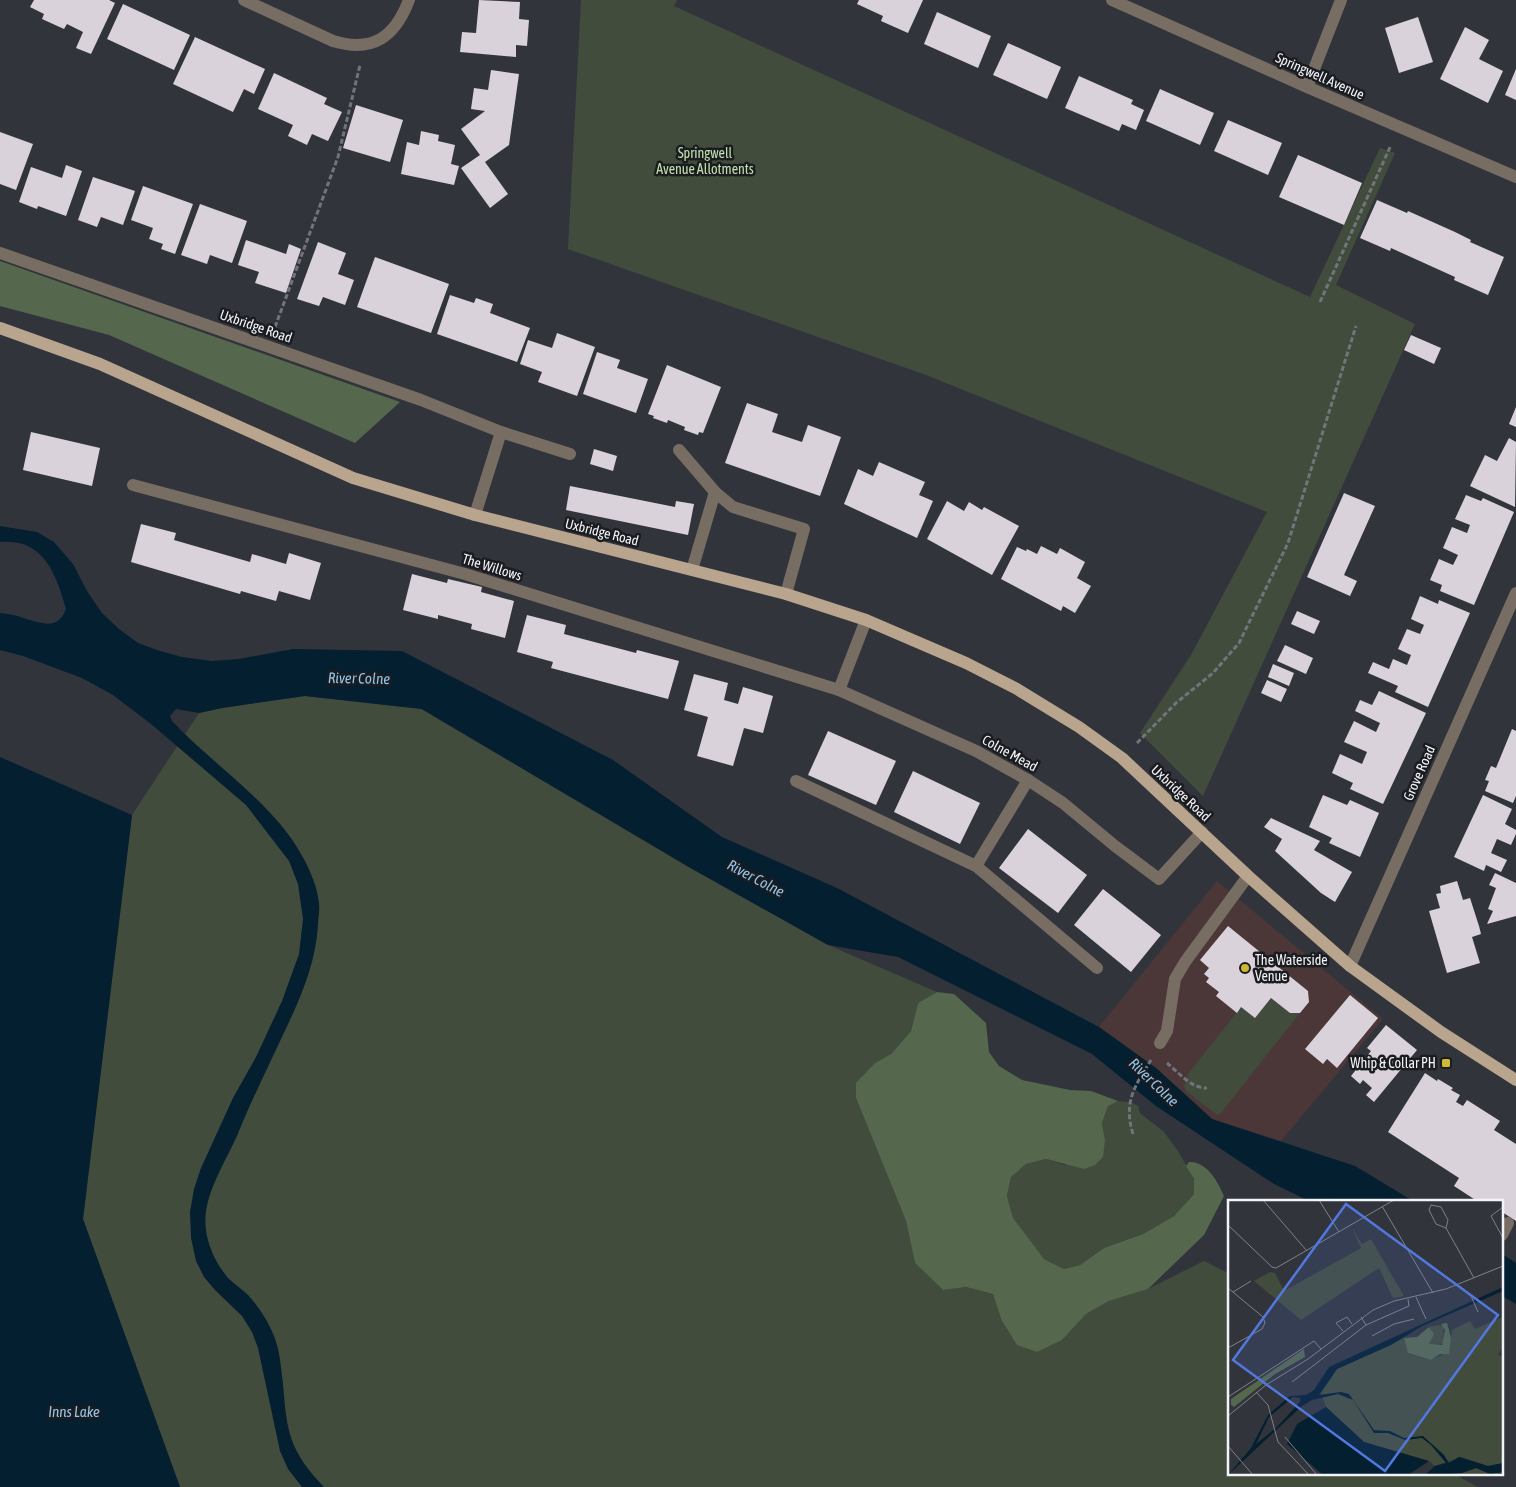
<svg xmlns="http://www.w3.org/2000/svg" width="1516" height="1487" font-family="'Asap Condensed',sans-serif">
<style>
.commercial{fill:#4b3638}
.green{fill:#424c3d}
.forest{fill:#55674c}
.water{fill:#031f30}
.building{fill:#dad2db}
.lines{fill:none;stroke-linecap:round;stroke-linejoin:round}
.path{stroke:#72747b;stroke-width:3;stroke-dasharray:5 2.5;stroke-linecap:butt}
.lane{stroke:#776d62;stroke-width:12}
.street{stroke:#776d62;stroke-width:12}
.primary{stroke:#b9a48e;stroke-width:12}
.poi-dot{fill:#cfb837;stroke:#1b1c20;stroke-width:2}
.labels{text-anchor:middle;dominant-baseline:central;stroke-width:5;stroke-linejoin:round;paint-order:stroke}
.street-label{font-size:14px;fill:#f3f4f9;stroke:#1b1c20}
.park-label{font-size:14px;fill:#c0e1ae;stroke:#1b1c20}
.poi-label{font-size:14px;fill:#f3f4f9;stroke:#1b1c20;text-anchor:start}
.water-label{font-size:15px;font-style:italic;fill:#92c8ed;stroke:#1b1c20}
.inset-road{fill:none;stroke:#7f8188;stroke-width:1}
.view{fill:#5278e0;fill-opacity:0.15;stroke:#5278e0;stroke-width:2.5}
.inset-edge{fill:none;stroke:#f3f4f9;stroke-width:2.5}
</style>
<rect width="100%" height="100%" fill="#32343c"/>
<!-- commercial -->
<path class="commercial" d="M 1217,881 L 1383,1019 L 1281,1141 L 1212,1119 L 1156,1068 L 1099,1027 Z"/>
<!-- green -->
<path class="green" d="M 581,0 L 677,0 L 674,6 L 1310,297 L 1380,148 L 1395,153 L 1336,285 L 1415,324 L 1203,796 L 1140,733 L 1191,655 L 1267,512 L 926,375 L 568,249 Z
M 305,696 L 421,709 L 687,866 L 828,945 L 937,992 L 918,1003 L 911,1031 L 891,1054 L 875,1063 L 856,1098 L 906,1221 L 915,1263 L 943,1290 L 966,1287 L 993,1294 L 1001,1319 L 1062,1340 L 1086,1314 L 1109,1301 L 1148,1289 L 1204,1261 L 1230,1274 L 1230,1473 L 1452,1473 L 1478,1487 L 180,1487 L 83,1219 L 132,815 L 199,713 L 222,708 Z
M 1271,998 L 1290,1013 L 1300,1013 L 1220,1114 L 1216,1114 L 1186,1091 L 1184,1086 L 1188,1074 L 1241,1007 L 1255,1018 Z
M 1118,1101 L 1130,1102 L 1138,1106 L 1140,1113 L 1164,1132 L 1178,1151 L 1194,1179 L 1194,1194 L 1174,1216 L 1143,1234 L 1104,1248 L 1080,1265 L 1064,1269 L 1044,1259 L 1025,1236 L 1013,1218 L 1007,1196 L 1011,1177 L 1026,1164 L 1046,1159 L 1065,1165 L 1105,1140 L 1102,1123 L 1108,1105 Z"/>
<!-- forest -->
<path class="forest" d="M 0,261 L 400,402 L 355,443 L 109,335 L 0,306 Z
M 937,992 L 954,994 L 986,1023 L 989,1052 L 999,1066 L 1022,1080 L 1070,1090 L 1091,1091 L 1118,1101 L 1108,1106 L 1102,1123 L 1105,1140 L 1103,1157 L 1095,1165 L 1084,1169 L 1046,1159 L 1026,1164 L 1011,1177 L 1007,1196 L 1013,1218 L 1044,1259 L 1064,1269 L 1080,1265 L 1104,1248 L 1143,1234 L 1174,1216 L 1194,1194 L 1194,1179 L 1186,1166 L 1189,1162 C 1207,1161 1218,1182 1224,1196 L 1204,1235 L 1148,1289 L 1109,1301 L 1086,1314 L 1062,1340 L 1037,1352 L 1017,1345 L 1001,1319 L 993,1294 L 966,1287 L 943,1290 L 915,1263 L 906,1221 L 856,1098 L 856,1083 L 875,1063 L 891,1054 L 911,1031 L 918,1003 Z"/>
<!-- water -->
<path class="water" d="M 0,526 L 37,532 L 54,542 L 73,564 L 87,591 L 102,613 L 119,629 L 138,643 L 160,651 L 182,657 L 212,661 L 239,659 L 293,649 L 402,651 L 613,760 L 722,837 L 837,888 L 1099,1027 L 1156,1068 L 1212,1119 L 1355,1166 L 1413,1201 L 1309,1201 L 1274,1184 L 1156,1106 L 1092,1054 L 898,957 L 828,945 L 687,866 L 422,709 L 305,696 L 222,708 L 199,713 L 176,709 L 170,716 L 172,721 C 203,754 241,781 272,815 C 293,837 316,873 319,903 C 320,910 318,918 318,925 C 315,974 292,1015 272,1058 C 261,1082 249,1106 239,1131 C 227,1161 201,1196 206,1230 C 208,1247 217,1265 228,1278 C 234,1284 242,1289 248,1295 C 259,1307 268,1321 274,1336 C 280,1351 281,1368 283,1384 C 287,1433 289,1450 324,1487 L 302,1487 L 288,1469 L 280,1451 L 258,1348 L 252,1332 L 242,1316 L 215,1290 L 204,1277 L 196,1261 L 191,1238 L 190,1212 L 194,1189 L 201,1168 L 233,1098 L 256,1057 L 282,1001 L 299,954 L 303,919 L 298,884 L 289,861 L 246,805 L 151,724 L 113,695 L 82,678 L 23,656 L 0,650 L 0,613 C 8,614 16,615 23,618 C 41,623 58,631 66,609 C 56,574 44,538 0,542 Z
M 0,757 L 132,815 L 83,1219 L 180,1487 L 0,1487 Z
M 1502,1254 L 1516,1263 L 1516,1304 L 1502,1296 Z"/>
<!-- building -->
<path class="building" d="M 34,0 L 109,0 L 115,3 L 91,54 L 76,48 L 83,32 L 67,24 L 64,29 L 42,19 L 44,14 L 30,7 Z
M 479,0 L 520,2 L 519,19 L 529,20 L 527,46 L 516,45 L 516,57 L 460,52 L 462,32 L 476,33 Z
M 859,0 L 923,0 L 908,33 L 881,21 L 883,16 L 857,4 Z
M 123,4 L 190,35 L 174,70 L 107,39 Z
M 937,12 L 991,36 L 978,68 L 924,44 Z
M 1418,17 L 1433,62 L 1399,73 L 1385,28 Z
M 1465,27 L 1489,40 L 1479,59 L 1503,71 L 1488,103 L 1440,79 Z
M 195,37 L 265,69 L 254,94 L 244,89 L 233,112 L 173,84 Z
M 1008,43 L 1061,67 L 1047,99 L 993,75 Z
M 1516,69 L 1516,100 L 1505,95 Z
M 491,70 L 519,74 L 509,145 L 485,162 L 508,194 L 490,208 L 461,168 L 480,155 L 461,129 L 485,111 L 471,109 L 474,88 L 488,90 Z
M 274,73 L 327,98 L 324,104 L 342,112 L 328,141 L 312,134 L 307,145 L 288,136 L 293,125 L 258,109 Z
M 1079,76 L 1133,100 L 1131,104 L 1144,110 L 1136,130 L 1122,124 L 1119,131 L 1065,108 Z
M 1160,89 L 1214,113 L 1200,145 L 1146,121 Z
M 356,105 L 403,120 L 390,162 L 343,148 Z
M 1228,120 L 1282,143 L 1268,175 L 1214,151 Z
M 421,131 L 439,135 L 438,141 L 455,145 L 451,164 L 459,166 L 454,185 L 401,174 L 407,142 L 419,145 Z
M 0,132 L 33,144 L 16,190 L 0,184 Z
M 1298,155 L 1362,183 L 1344,225 L 1279,197 Z
M 66,165 L 82,171 L 66,216 L 38,206 L 37,209 L 19,202 L 31,167 L 62,178 Z
M 93,177 L 135,191 L 123,225 L 101,217 L 97,227 L 78,220 Z
M 143,186 L 193,204 L 175,254 L 161,249 L 163,244 L 149,239 L 153,228 L 131,220 Z
M 1377,200 L 1407,213 L 1408,211 L 1455,232 L 1471,240 L 1470,242 L 1504,257 L 1488,295 L 1454,280 L 1455,277 L 1391,248 L 1390,251 L 1360,238 Z
M 200,204 L 247,221 L 232,263 L 210,255 L 207,264 L 181,255 Z
M 246,240 L 286,254 L 289,244 L 301,249 L 286,293 L 255,283 L 259,272 L 238,265 Z
M 318,242 L 346,253 L 338,274 L 354,280 L 345,305 L 323,297 L 319,306 L 297,299 Z
M 375,257 L 449,284 L 431,333 L 357,307 Z
M 450,295 L 474,303 L 476,298 L 493,304 L 490,313 L 530,328 L 517,362 L 437,334 Z
M 557,333 L 595,347 L 577,396 L 538,382 L 542,372 L 520,364 L 528,340 L 552,348 Z
M 1411,335 L 1441,348 L 1434,364 L 1404,350 Z
M 597,352 L 620,360 L 617,368 L 648,379 L 636,413 L 583,394 Z
M 667,365 L 721,387 L 703,433 L 699,432 L 698,435 L 684,430 L 685,427 L 668,420 L 667,423 L 653,418 L 654,416 L 648,414 Z
M 747,403 L 778,414 L 772,432 L 802,442 L 808,425 L 841,437 L 820,496 L 725,463 Z
M 1516,407 L 1516,427 L 1509,424 Z
M 31,432 L 100,448 L 92,486 L 23,470 Z
M 1509,438 L 1516,442 L 1515,507 L 1470,486 L 1485,455 L 1497,461 Z
M 594,449 L 617,456 L 613,471 L 590,464 Z
M 879,462 L 925,482 L 919,495 L 933,501 L 917,538 L 844,504 L 858,469 L 873,476 Z
M 570,486 L 675,507 L 676,501 L 694,504 L 688,535 L 566,510 Z
M 1344,493 L 1375,506 L 1344,575 L 1357,581 L 1350,596 L 1307,577 Z
M 1466,495 L 1481,501 L 1483,498 L 1514,512 L 1474,605 L 1440,591 L 1442,585 L 1430,580 L 1439,559 L 1453,565 L 1458,555 L 1443,548 L 1452,527 L 1467,533 L 1470,525 L 1455,519 Z
M 947,501 L 964,511 L 969,502 L 982,510 L 984,507 L 1019,526 L 992,575 L 927,539 Z
M 141,524 L 176,533 L 174,540 L 250,562 L 252,554 L 286,564 L 289,553 L 321,563 L 310,600 L 279,591 L 276,601 L 241,591 L 240,594 L 131,562 Z
M 1041,546 L 1057,554 L 1060,548 L 1085,562 L 1077,578 L 1091,586 L 1075,613 L 1063,606 L 1061,611 L 1001,579 L 1017,547 L 1026,551 L 1027,549 L 1037,554 Z
M 412,574 L 447,583 L 448,579 L 482,587 L 481,592 L 514,601 L 505,638 L 471,629 L 472,624 L 438,615 L 438,619 L 403,610 Z
M 1420,596 L 1438,604 L 1439,600 L 1470,613 L 1428,707 L 1395,692 L 1398,686 L 1368,673 L 1373,662 L 1389,669 L 1393,659 L 1407,665 L 1411,655 L 1398,649 L 1407,629 L 1420,634 L 1424,625 L 1411,619 Z
M 1297,611 L 1320,621 L 1314,634 L 1291,624 Z
M 527,615 L 566,625 L 564,634 L 636,653 L 637,650 L 679,661 L 668,699 L 551,668 L 553,662 L 517,652 Z
M 1285,645 L 1313,658 L 1306,674 L 1277,661 Z
M 1273,664 L 1294,673 L 1289,686 L 1268,677 Z
M 694,674 L 728,683 L 724,700 L 738,704 L 743,687 L 773,696 L 763,733 L 744,728 L 733,766 L 697,756 L 708,717 L 684,710 Z
M 1267,680 L 1287,689 L 1281,702 L 1261,693 Z
M 1379,691 L 1426,713 L 1383,804 L 1350,789 L 1353,783 L 1332,773 L 1340,754 L 1362,764 L 1367,752 L 1344,742 L 1354,721 L 1376,732 L 1380,723 L 1355,711 L 1360,700 L 1372,705 Z
M 1512,729 L 1516,731 L 1516,796 L 1513,803 L 1485,791 L 1489,781 L 1485,780 L 1491,766 L 1496,768 Z
M 828,731 L 896,761 L 876,805 L 808,775 Z
M 913,771 L 980,803 L 960,844 L 894,812 Z
M 1323,795 L 1347,805 L 1350,800 L 1379,813 L 1360,857 L 1329,843 L 1332,838 L 1309,827 Z
M 1483,795 L 1512,809 L 1505,824 L 1516,830 L 1516,834 L 1511,845 L 1497,839 L 1491,853 L 1507,860 L 1501,872 L 1486,865 L 1484,871 L 1454,857 Z
M 1271,818 L 1320,841 L 1314,850 L 1352,872 L 1335,902 L 1321,893 L 1275,851 L 1282,839 L 1264,827 Z
M 1028,829 L 1087,875 L 1058,913 L 999,868 Z
M 1495,873 L 1516,883 L 1516,916 L 1487,924 L 1493,911 L 1488,909 L 1496,888 L 1489,885 Z
M 1457,881 L 1463,900 L 1470,898 L 1479,926 L 1481,934 L 1472,937 L 1480,963 L 1447,973 L 1429,911 L 1440,908 L 1436,894 L 1441,893 L 1440,886 Z
M 1103,889 L 1161,935 L 1131,972 L 1074,925 Z
M 1228,926 L 1308,991 L 1309,1002 L 1300,1013 L 1290,1013 L 1271,998 L 1255,1018 L 1241,1007 L 1237,1013 L 1216,996 L 1219,992 L 1206,982 L 1209,978 L 1204,974 L 1209,968 L 1200,960 Z
M 1350,995 L 1378,1018 L 1337,1068 L 1327,1059 L 1323,1064 L 1305,1049 Z
M 1386,1025 L 1417,1050 L 1374,1102 L 1366,1095 L 1372,1088 L 1363,1080 L 1360,1084 L 1351,1076 L 1371,1051 L 1367,1048 Z
M 1425,1073 L 1437,1081 L 1438,1079 L 1453,1088 L 1451,1090 L 1460,1095 L 1456,1102 L 1463,1106 L 1467,1100 L 1500,1121 L 1494,1130 L 1516,1144 L 1516,1221 L 1502,1212 L 1502,1201 L 1477,1201 L 1454,1186 L 1459,1178 L 1388,1132 Z"/>
<g class="lines">
<!-- path -->
<path class="path" d="M 1320,302 L 1391,145
M 275,327 L 338,157 L 360,65
M 1137,743 L 1176,703 L 1213,673 L 1239,643 L 1288,543 L 1356,326
M 1167,1063 C 1178,1072 1192,1089 1207,1088
M 1133,1134 C 1123,1102 1135,1086 1151,1060"/>
<!-- lane -->
<path class="lane" d="M 133,485 L 465,574 L 839,690
M 796,781 L 976,866 L 1097,968
M 976,866 L 1028,780
M 1160,1043 L 1167,1031 L 1175,979 L 1185,962 L 1248,876
M 1502,1235 L 1508,1223"/>
<!-- street -->
<path class="street" d="M 244,0 L 333,41 C 373,53 395,37 409,0
M 1112,0 L 1307,87 L 1516,177
M 1307,87 L 1341,0
M 0,253 L 421,400 L 501,432 L 475,515
M 501,432 L 570,454
M 679,450 L 715,492
M 692,570 L 715,492 L 733,507 L 804,529 L 786,594
M 866,620 L 839,690 L 976,751 L 1028,780 L 1063,803 L 1115,846 L 1159,879 L 1202,832
M 1350,966 L 1516,593"/>
<!-- primary -->
<path class="primary" d="M 0,328 L 100,364 L 353,478 L 475,515 L 786,594 L 866,620 L 966,663 L 1017,689 L 1079,727 L 1122,758 L 1248,876 L 1350,966 L 1441,1032 L 1516,1080"/>
</g>
<!-- markers -->
<g class="poi-dot">
<circle cx="1245" cy="968" r="5"/>
<rect x="1441" y="1058" width="10" height="10" rx="2.5"/>
</g>
<g class="labels">
<!-- street labels -->
<g class="street-label">
<text transform="translate(1320 76) rotate(24)">Springwell Avenue</text>
<text transform="translate(256 326) rotate(19)">Uxbridge Road</text>
<text transform="translate(602 532) rotate(14)">Uxbridge Road</text>
<text transform="translate(492 567) rotate(17)">The Willows</text>
<text transform="translate(1010 753) rotate(29)">Colne Mead</text>
<text transform="translate(1419 773) rotate(-66)">Grove Road</text>
<text transform="translate(1181 793) rotate(43)">Uxbridge Road</text>
</g>
<!-- park labels -->
<g class="park-label">
<text x="705" y="153">Springwell<tspan x="705" dy="16">Avenue Allotments</tspan></text>
</g>
<!-- poi labels -->
<g class="poi-label">
<text x="1255" y="960">The Waterside<tspan x="1255" dy="16">Venue</tspan></text>
<text x="1436" y="1063" text-anchor="end">Whip &amp; Collar PH</text>
</g>
<!-- water labels -->
<g class="water-label">
<text transform="translate(359 678) rotate(1)">River Colne</text>
<text transform="translate(756 878) rotate(28)">River Colne</text>
<text transform="translate(1154 1082) rotate(44)">River Colne</text>
<text x="74" y="1411">Inns Lake</text>
</g>
</g>
<!-- overview -->
<g transform="translate(1228 1200)">
<rect width="275" height="275" fill="#32343c"/>
<path d="M 124,28 L 134,44 L 143,39 L 176,96 L 165,98 L 151,68 L 73,120 L 26,81 L 42,72 L 47,73 L 56,91 L 133,48 ZM 275,117 L 275,147 L 270,155 L 275,156 L 275,263 L 260,266 L 233,257 L 207,266 L 201,261 L 136,242 L 98,207 L 93,193 L 109,169 L 176,138 L 181,154 L 203,160 L 221,151 L 224,130 L 242,121 L 247,129 ZM 211,125 L 216,126 L 215,143 L 205,147 L 201,144 L 204,131 L 201,127 ZM 248,268 L 275,275 L 217,275 L 234,273 Z" fill="#424c3d"/>
<path d="M 219,123 L 223,138 L 221,154 L 212,154 L 203,160 L 180,153 L 176,138 L 189,137 L 201,127 L 206,134 L 201,144 L 214,145 L 217,130 L 213,124 ZM 76,149 L 77,157 L 47,174 L 6,207 L 3,205 L 3,199 Z" fill="#55674c"/>
<path d="M 275,87 L 275,91 L 194,126 L 163,145 L 109,169 L 91,195 L 113,192 L 121,194 L 146,230 L 162,231 L 176,238 L 195,236 L 216,255 L 221,263 L 231,257 L 260,266 L 275,263 L 275,272 L 262,274 L 248,268 L 234,273 L 197,275 L 207,266 L 218,263 L 203,245 L 194,238 L 177,240 L 160,233 L 146,233 L 125,200 L 110,194 L 84,200 L 74,206 L 0,275 L 23,248 L 40,215 L 62,196 L 78,195 L 86,190 L 101,167 ZM 65,197 L 72,198 L 72,202 L 48,228 L 28,244 L 41,217 ZM 98,207 L 136,242 L 201,261 L 180,275 L 95,275 L 59,244 L 69,224 Z" fill="#031f30" fill-rule="evenodd"/>
<path class="inset-road" d="M 35,0 L 79,51M 91,0 L 111,32M 154,6 L 205,93M 275,7 L 263,16 L 275,38M 0,25 L 44,67 L 48,68 L 166,0M 218,28 L 208,24 L 201,10 L 203,5 L 213,7 L 220,20 L 218,28 L 246,78M 0,88 L 35,117 L 37,123 L 34,129 L 0,148M 5,92 L 23,81M 243,96 L 250,112M 188,97 L 198,119M 133,117 L 138,125 L 181,106 L 180,99M 115,131 L 108,123 L 119,117 L 124,124M 144,136 L 166,124 L 186,119M 64,182 L 138,125M 28,192 L 40,205 L 50,242 L 81,275M 0,197 L 86,141 L 93,149M 0,216 L 38,185 L 80,159 L 145,110 L 166,101 L 218,89 L 275,66M 57,237 L 89,275M 0,246 L 25,275"/>
<path class="view" d="M 118,4 L 270,115 L 157,271 L 5,160 Z"/>
<rect width="275" height="275" class="inset-edge"/>
</g>
</svg>
